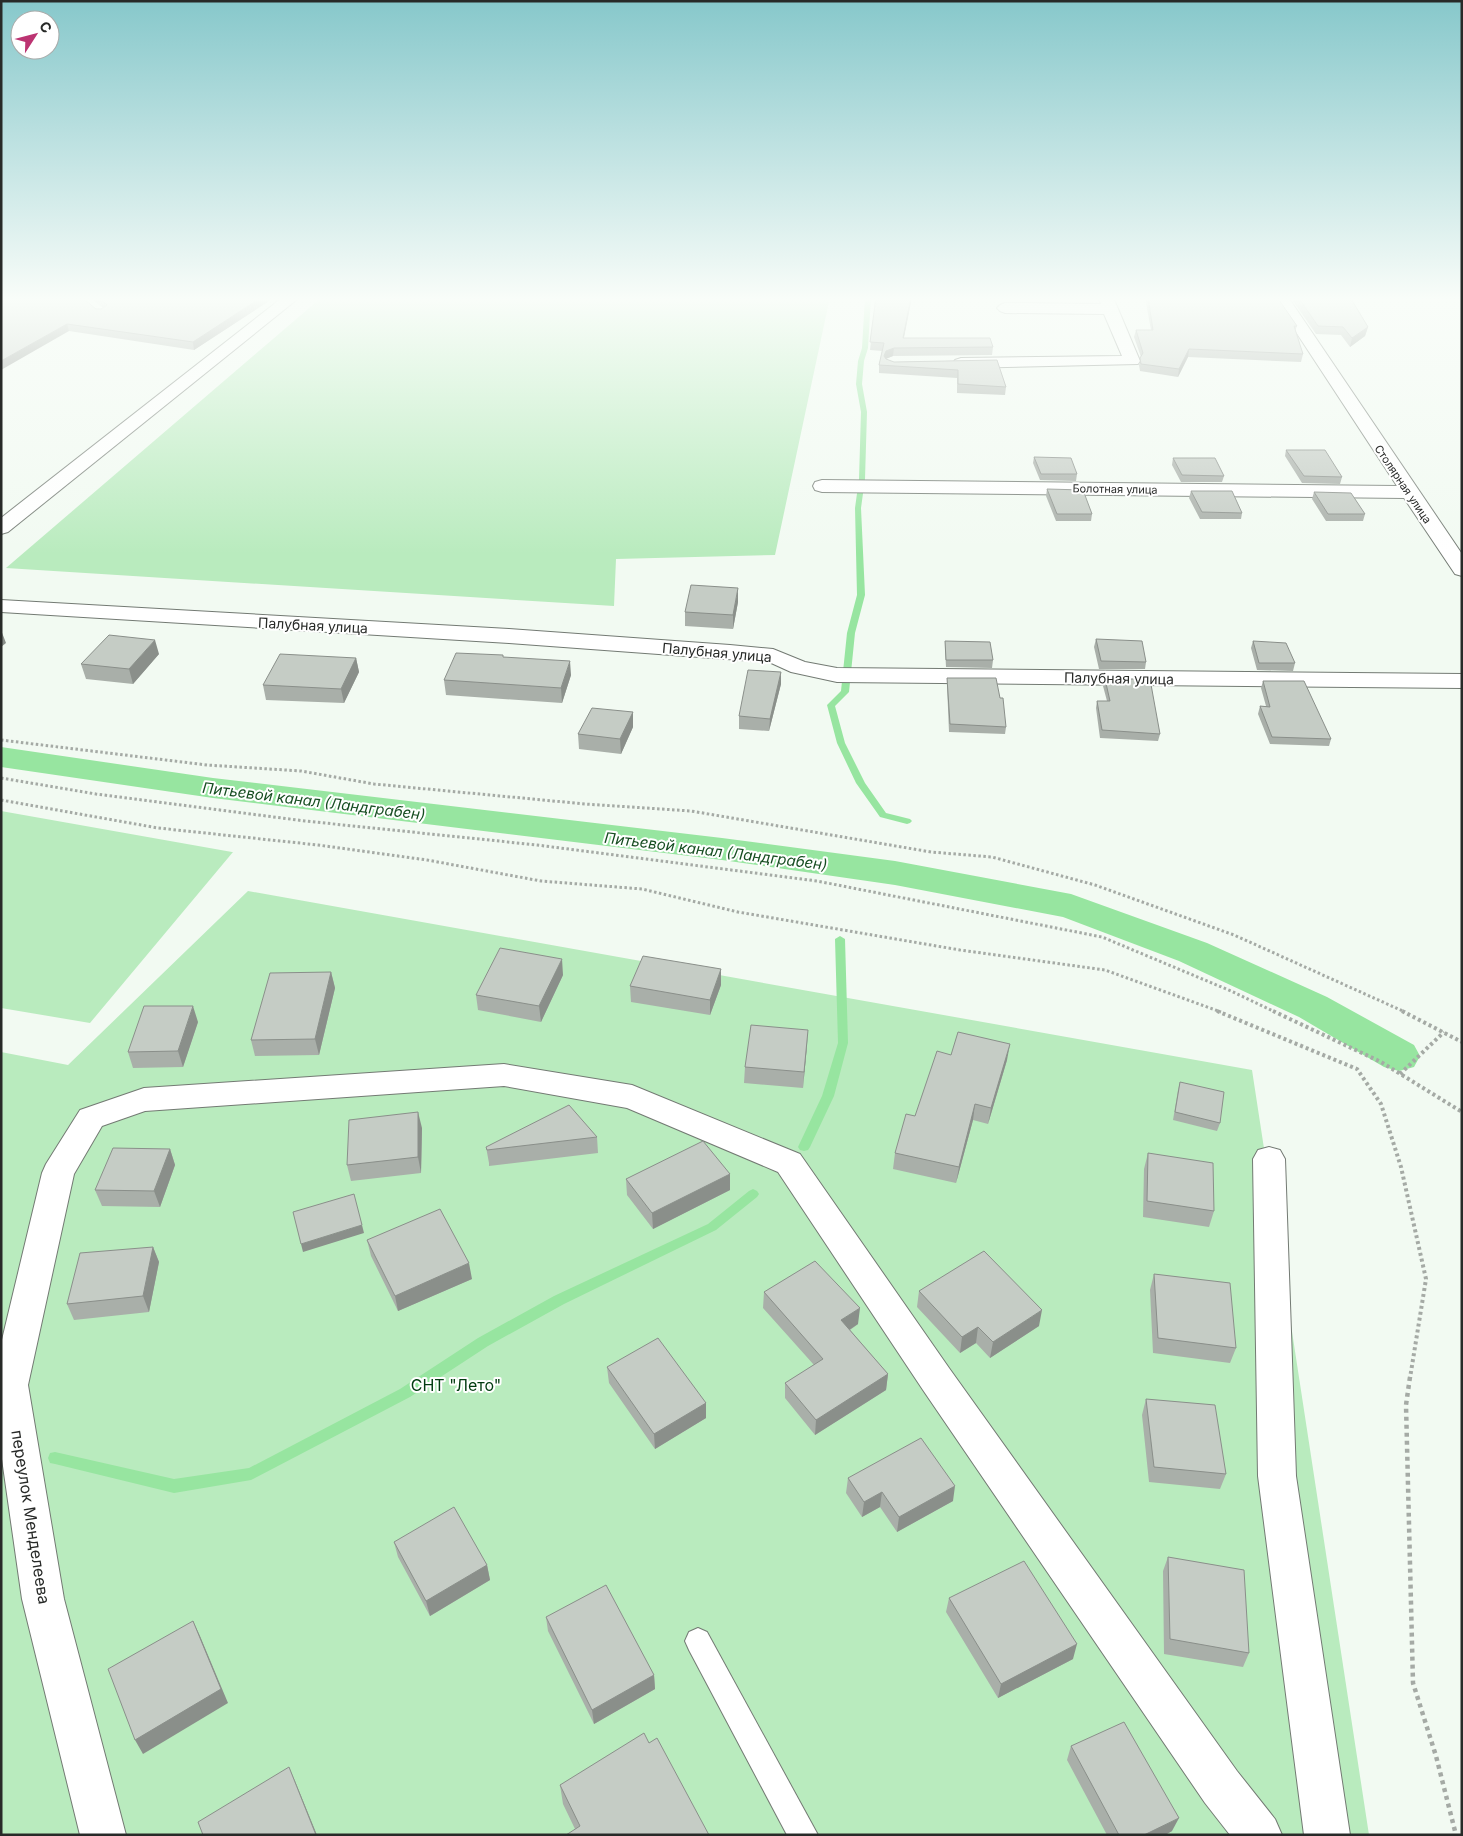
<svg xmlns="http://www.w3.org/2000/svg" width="1463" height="1836" font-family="Inter,sans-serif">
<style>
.green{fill:#b9ebbe}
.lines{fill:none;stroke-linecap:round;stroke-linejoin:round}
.stream{fill:#97e5a0;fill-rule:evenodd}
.canal{fill:#97e5a0;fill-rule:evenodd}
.service-casing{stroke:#737a73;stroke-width:2}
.minor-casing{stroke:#737a73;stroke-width:2}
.path-far2{stroke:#a5aaa5;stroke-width:3;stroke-dasharray:2.5 2.5;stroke-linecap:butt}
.path-far1{stroke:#a5aaa5;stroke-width:4;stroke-dasharray:3 3;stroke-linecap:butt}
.path{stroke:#a5aaa5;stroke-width:4.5;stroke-dasharray:4 4;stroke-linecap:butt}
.service{fill:#fff;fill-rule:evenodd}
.minor{fill:#fff;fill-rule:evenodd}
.wall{fill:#a9afa9}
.shaded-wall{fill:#8a8f8a}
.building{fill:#c5ccc5;stroke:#8a8f8a}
.labels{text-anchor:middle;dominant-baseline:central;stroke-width:4;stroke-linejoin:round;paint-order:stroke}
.far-street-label{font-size:11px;fill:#282a28;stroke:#fff}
.street-label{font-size:14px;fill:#282a28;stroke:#fff}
.water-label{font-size:15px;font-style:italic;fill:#164d21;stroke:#fff}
.near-park-label{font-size:16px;fill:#003b0f;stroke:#fff}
.near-street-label{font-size:16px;fill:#282a28;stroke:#fff}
</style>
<rect width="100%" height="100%" fill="#f2faf2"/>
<!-- green -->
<path class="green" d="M 322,297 L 830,297 L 775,555 L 616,559 L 614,606 L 6,568 Z
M 1,811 L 232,852 L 233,852 L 90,1023 L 1,1008 Z
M 248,891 L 1252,1070 L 1369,1835 L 1,1835 L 1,1052 L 68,1065 Z"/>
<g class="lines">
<!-- stream -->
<path class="stream" d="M 865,297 L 871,297 L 868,348 L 864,361 L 862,384 L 867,412 L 865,479 L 861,508 L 865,595 L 855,633 L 849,692 L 835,706 L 845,743 L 865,783 L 886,813 L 910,819 L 912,821 L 910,823 L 907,824 L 880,817 L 856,783 L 837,743 L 827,705 L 841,691 L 847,633 L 857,595 L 855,508 L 859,479 L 861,412 L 856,384 L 858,361 L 862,348 Z
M 840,936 L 845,939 L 848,1043 L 834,1096 L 810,1147 L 808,1150 L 804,1151 L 800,1150 L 798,1147 L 822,1096 L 838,1043 L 835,939 Z
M 753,1189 L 757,1191 L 759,1194 L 757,1197 L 716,1230 L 564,1304 L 488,1346 L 410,1397 L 251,1480 L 174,1493 L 55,1464 L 50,1463 L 48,1458 L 50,1453 L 55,1452 L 174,1479 L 249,1468 L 400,1389 L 478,1338 L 554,1296 L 708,1224 L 749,1191 Z"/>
<!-- canal -->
<path class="canal" d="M 1,747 L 213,778 L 722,838 L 895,861 L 1071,894 L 1207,943 L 1327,997 L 1414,1045 L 1420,1056 L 1414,1067 L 1399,1071 L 1384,1067 L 1299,1017 L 1179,961 L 1063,917 L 895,885 L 722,860 L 213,798 L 1,767 Z"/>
<defs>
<path id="service" d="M 698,1628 L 707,1632 L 818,1835 L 787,1835 L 689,1650 L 685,1641 L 689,1632 Z"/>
<path id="minor" d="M 283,297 L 300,297 L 8,532 L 1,534 L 1,518 Z
M 1098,297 L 1113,297 L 1140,361 L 1138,364 L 961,368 L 955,366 L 953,363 L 955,360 L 961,358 L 1122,356 L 1104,314 L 1005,313 L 1000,311 L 997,308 L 1000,305 L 1005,303 L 1101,304 Z
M 1273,297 L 1288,297 L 1462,554 L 1462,576 L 1455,574 L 1404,498 L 822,492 L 815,490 L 813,486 L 815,482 L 822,480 L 1397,486 Z
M 1,600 L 509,629 L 730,645 L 773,649 L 805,662 L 837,668 L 1462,674 L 1462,688 L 837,682 L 791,672 L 769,662 L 509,643 L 1,612 Z
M 504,1064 L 632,1085 L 800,1154 L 949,1368 L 1237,1771 L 1275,1819 L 1282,1835 L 1230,1835 L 1205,1803 L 923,1390 L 778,1172 L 627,1108 L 504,1086 L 145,1111 L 102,1126 L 74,1174 L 28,1385 L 64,1599 L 126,1835 L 80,1835 L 22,1599 L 1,1452 L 1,1344 L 42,1173 L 46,1164 L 80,1110 L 144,1088 Z
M 1269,1147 L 1280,1150 L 1285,1159 L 1296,1476 L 1350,1835 L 1304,1835 L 1258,1476 L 1253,1159 L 1258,1150 Z"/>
</defs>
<!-- service casing -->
<use href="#service" class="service-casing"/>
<!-- minor casing -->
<use href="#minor" class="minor-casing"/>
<!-- path-far2 -->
<path class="path-far2" d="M 1,740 L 207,765 L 301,771 L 374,784 L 585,804 L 691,811 L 931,852 L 992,857 L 1095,885 L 1234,935 L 1405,1012
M 1,778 L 96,794 L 305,821 L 537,845 L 817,881 L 1102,937 L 1231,991 L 1275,1012
M 1,800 L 158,828 L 318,845 L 427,860 L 541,881 L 642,889 L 738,912 L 960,950 L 1105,970 L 1221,1012"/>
<!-- path-far1 -->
<path class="path-far1" d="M 1217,1011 L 1357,1069 L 1381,1104 L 1401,1167 L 1426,1279 L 1410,1378
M 1273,1011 L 1381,1062 L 1462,1112
M 1402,1011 L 1462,1042
M 1400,1074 L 1444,1032"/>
<!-- path -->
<path class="path" d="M 1410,1377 L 1406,1405 L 1413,1683 L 1436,1756 L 1456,1835"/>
<!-- service -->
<use href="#service" class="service"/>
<!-- minor -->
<use href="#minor" class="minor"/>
</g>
<!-- wall -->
<path class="wall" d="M 90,297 L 275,297 L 194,350 L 69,331 L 1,300 L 101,309 L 103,308 Z
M 876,297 L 912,297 L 904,338 L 993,347 L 992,355 L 893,356 L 886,359 L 894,362 L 997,360 L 1006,387 L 1005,395 L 957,393 L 957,378 L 879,373 L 879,365 L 882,351 L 870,350 Z
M 1145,297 L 1277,297 L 1297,326 L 1295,331 L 1303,354 L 1301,362 L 1188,357 L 1178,377 L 1140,371 L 1139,365 L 1141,357 L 1134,337 L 1136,330 L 1151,330 Z
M 1294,297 L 1350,297 L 1368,327 L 1365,336 L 1350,347 L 1341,335 L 1316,334 L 1293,301 Z
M 1286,450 L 1342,477 L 1340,484 L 1302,483 L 1285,456 Z
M 1034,457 L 1077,474 L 1076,481 L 1040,480 L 1033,463 Z
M 1173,458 L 1224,476 L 1222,482 L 1181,482 L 1172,465 Z
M 1047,489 L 1092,514 L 1091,521 L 1056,521 L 1046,496 Z
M 1191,491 L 1242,513 L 1241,519 L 1200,519 L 1189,498 Z
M 1314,492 L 1365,514 L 1363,521 L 1326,521 L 1312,499 Z
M 738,602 L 733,629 L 685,626 L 685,612 Z
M 1096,639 L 1146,662 L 1145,669 L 1099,669 L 1094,647 Z
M 945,641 L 993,660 L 992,668 L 946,667 L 945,648 Z
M 1253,641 L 1295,663 L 1293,671 L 1257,670 L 1251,648 Z
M 159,654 L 133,684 L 86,679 L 81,664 Z
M 503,655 L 503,657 L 571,675 L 562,703 L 446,695 L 444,680 Z
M 356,658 L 359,672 L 344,703 L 266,700 L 263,685 Z
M 781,672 L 781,684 L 769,731 L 739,729 L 739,716 Z
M 947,678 L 1006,727 L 1005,734 L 949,732 L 947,685 Z
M 1105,679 L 1160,734 L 1158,741 L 1100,738 L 1096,708 L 1097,701 L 1107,701 L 1103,686 Z
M 1263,681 L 1331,739 L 1329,746 L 1270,744 L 1258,714 L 1260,706 L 1266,706 L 1261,688 Z
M 633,712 L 633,727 L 621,754 L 579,749 L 578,734 Z
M 331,972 L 335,988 L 319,1055 L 255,1056 L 251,1040 Z
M 563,975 L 541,1022 L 478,1010 L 476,995 Z
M 721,985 L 710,1015 L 631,1002 L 630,986 Z
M 198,1022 L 183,1067 L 133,1068 L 128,1052 Z
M 807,1045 L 803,1088 L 744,1083 L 745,1067 Z
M 951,1055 L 1007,1060 L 988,1124 L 973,1120 L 956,1183 L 893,1169 L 895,1153 L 915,1116 Z
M 1180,1082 L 1220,1123 L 1217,1131 L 1173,1120 L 1178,1090 Z
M 422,1128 L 421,1173 L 351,1181 L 347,1165 Z
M 597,1137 L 598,1153 L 489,1166 L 489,1163 L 486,1147 Z
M 170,1149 L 175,1165 L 160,1207 L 102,1206 L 95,1190 Z
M 1148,1153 L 1214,1211 L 1209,1227 L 1143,1217 L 1144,1169 Z
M 730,1174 L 730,1190 L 653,1229 L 627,1195 L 626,1179 Z
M 367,1240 L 472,1279 L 398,1311 L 371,1256 Z
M 153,1247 L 159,1262 L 149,1312 L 74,1320 L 67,1304 Z
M 1154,1274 L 1236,1348 L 1230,1363 L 1153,1353 L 1150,1290 Z
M 919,1291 L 1039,1326 L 990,1358 L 976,1343 L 960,1353 L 917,1307 Z
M 764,1292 L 858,1324 L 850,1330 L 888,1374 L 886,1390 L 815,1435 L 785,1398 L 785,1383 L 814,1365 L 763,1308 Z
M 607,1367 L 706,1403 L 706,1418 L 655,1449 L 609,1383 Z
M 1146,1399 L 1226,1474 L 1220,1489 L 1149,1482 L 1142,1415 Z
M 848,1478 L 953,1501 L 897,1532 L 880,1507 L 862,1517 L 846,1493 Z
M 394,1542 L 487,1565 L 490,1580 L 430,1616 L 398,1557 Z
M 1168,1557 L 1249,1653 L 1243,1667 L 1164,1654 L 1163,1571 Z
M 949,1598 L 1073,1659 L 998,1698 L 946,1612 Z
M 546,1617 L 654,1675 L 655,1689 L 594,1724 L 548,1631 Z
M 649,1743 L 709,1835 L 575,1829 L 563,1804 L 560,1785 Z
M 1071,1746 L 1172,1831 L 1165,1835 L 1107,1835 L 1067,1760 Z"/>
<!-- shaded-wall -->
<path class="shaded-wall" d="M 262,297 L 275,297 L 194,350 L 193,342 Z
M 911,297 L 912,297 L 902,346 L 903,338 Z
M 67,324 L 69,331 L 1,370 L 1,361 Z
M 1368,327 L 1365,336 L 1350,347 L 1352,338 Z
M 894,348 L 893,356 L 885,359 L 884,356 L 886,351 Z
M 1189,349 L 1188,357 L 1178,377 L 1179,369 Z
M 738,588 L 738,602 L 733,629 L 733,615 Z
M 1,630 L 6,643 L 1,647 Z
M 155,640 L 159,654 L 133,684 L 129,669 Z
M 356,658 L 359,672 L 344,703 L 341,689 Z
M 570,661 L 571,675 L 562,703 L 561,688 Z
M 781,672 L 781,684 L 769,731 L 770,719 Z
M 633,712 L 633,727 L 621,754 L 620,739 Z
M 562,959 L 563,975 L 541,1022 L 539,1006 Z
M 721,969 L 721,985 L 710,1015 L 710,1000 Z
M 331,972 L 335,988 L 319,1055 L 315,1039 Z
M 193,1006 L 198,1022 L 183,1067 L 178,1051 Z
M 808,1030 L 807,1045 L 803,1088 L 804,1072 Z
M 1010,1044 L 1007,1060 L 988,1124 L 991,1108 Z
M 975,1104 L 973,1120 L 956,1183 L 959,1167 Z
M 418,1112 L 422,1128 L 421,1173 L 418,1157 Z
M 170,1149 L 175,1165 L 160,1207 L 154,1191 Z
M 730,1174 L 730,1190 L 653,1229 L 652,1213 Z
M 362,1225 L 364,1233 L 303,1252 L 301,1244 Z
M 153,1247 L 159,1262 L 149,1312 L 143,1296 Z
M 469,1263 L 472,1279 L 398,1311 L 395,1296 Z
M 860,1308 L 858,1324 L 840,1336 L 841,1320 Z
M 1042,1310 L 1039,1326 L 990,1358 L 993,1342 Z
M 978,1327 L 976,1343 L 960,1353 L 962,1337 Z
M 888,1374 L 886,1390 L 815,1435 L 816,1420 Z
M 706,1403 L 706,1418 L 655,1449 L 654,1434 Z
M 955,1486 L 953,1501 L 897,1532 L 899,1517 Z
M 882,1492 L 880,1507 L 862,1517 L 864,1502 Z
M 487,1565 L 490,1580 L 430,1616 L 426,1601 Z
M 193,1621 L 200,1636 L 228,1703 L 143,1754 L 135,1740 Z
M 1077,1644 L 1073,1659 L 998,1698 L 1001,1684 Z
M 654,1675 L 655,1689 L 594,1724 L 592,1710 Z
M 289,1767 L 295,1781 L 317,1835 L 316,1835 Z
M 1179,1818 L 1172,1831 L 1165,1835 L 1144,1835 Z"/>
<!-- building -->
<path class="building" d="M 12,297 L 81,297 L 96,309 L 101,309 L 107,305 L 97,297 L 262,297 L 193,342 L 67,324 L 1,361 L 1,300 Z
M 876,297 L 911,297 L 903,338 L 990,338 L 993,347 L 894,348 L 886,351 L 884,356 L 886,359 L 894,362 L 997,360 L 1006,387 L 958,384 L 958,370 L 879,365 L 884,343 L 870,342 Z
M 1148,297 L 1277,297 L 1297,326 L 1294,326 L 1303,354 L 1189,349 L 1179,369 L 1141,364 L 1140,358 L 1143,353 L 1136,330 L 1153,330 Z
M 1298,297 L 1350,297 L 1368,327 L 1352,338 L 1343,327 L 1318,326 Z
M 1286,450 L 1325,450 L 1342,477 L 1304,476 Z
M 1034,457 L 1071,458 L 1077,474 L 1041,474 Z
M 1173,458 L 1215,458 L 1224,476 L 1182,475 Z
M 1047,489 L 1083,490 L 1092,514 L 1057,514 Z
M 1191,491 L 1232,491 L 1242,513 L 1202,512 Z
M 1314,492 L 1351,493 L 1365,514 L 1328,514 Z
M 691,585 L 738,588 L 733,615 L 685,612 Z
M 109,635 L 155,640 L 129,669 L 81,664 Z
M 1096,639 L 1142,641 L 1146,662 L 1101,661 Z
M 945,641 L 990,642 L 993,660 L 946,660 Z
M 1253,641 L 1286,643 L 1295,663 L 1259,663 Z
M 456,653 L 503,655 L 503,657 L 570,661 L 561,688 L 444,680 Z
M 280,654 L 356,658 L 341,689 L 263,685 Z
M 748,670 L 781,672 L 770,719 L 739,716 Z
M 947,678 L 996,678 L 1000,698 L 1003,698 L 1006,727 L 950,724 Z
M 1105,679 L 1150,679 L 1160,734 L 1102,730 L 1097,701 L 1110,701 Z
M 1263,681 L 1304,681 L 1331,739 L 1272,737 L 1260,706 L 1270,707 Z
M 592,708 L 633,712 L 620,739 L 578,734 Z
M 500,948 L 562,959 L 539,1006 L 476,995 Z
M 643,956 L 721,969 L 710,1000 L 630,986 Z
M 331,972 L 315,1039 L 251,1040 L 270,973 Z
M 144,1006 L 193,1006 L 178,1051 L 128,1052 Z
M 751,1025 L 808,1030 L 804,1072 L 745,1067 Z
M 958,1032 L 1010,1044 L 991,1108 L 975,1104 L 959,1167 L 895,1153 L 906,1114 L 915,1116 L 937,1051 L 951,1055 Z
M 1180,1082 L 1224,1092 L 1220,1123 L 1175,1112 Z
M 569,1105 L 597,1137 L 487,1150 L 486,1147 Z
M 418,1112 L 418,1157 L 347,1165 L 349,1120 Z
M 703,1141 L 730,1174 L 652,1213 L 626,1179 Z
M 113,1148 L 170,1149 L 154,1191 L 95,1190 Z
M 1148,1153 L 1213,1163 L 1214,1211 L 1147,1201 Z
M 354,1194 L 362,1225 L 301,1244 L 293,1212 Z
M 440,1209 L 469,1263 L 395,1296 L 367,1240 Z
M 153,1247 L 143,1296 L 67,1304 L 80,1253 Z
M 984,1251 L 1042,1310 L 993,1342 L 978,1327 L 962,1337 L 919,1291 Z
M 815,1261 L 860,1308 L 841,1320 L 888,1374 L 816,1420 L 785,1383 L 823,1359 L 764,1292 Z
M 1154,1274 L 1230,1283 L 1236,1348 L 1158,1338 Z
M 658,1338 L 706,1403 L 654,1434 L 607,1367 Z
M 1146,1399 L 1215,1405 L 1226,1474 L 1154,1467 Z
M 921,1438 L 955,1486 L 899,1517 L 882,1492 L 864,1502 L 848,1478 Z
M 454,1507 L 487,1565 L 426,1601 L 394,1542 Z
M 1168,1557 L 1244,1570 L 1249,1653 L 1170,1639 Z
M 1024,1561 L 1077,1644 L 1001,1684 L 949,1598 Z
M 606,1585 L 654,1675 L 592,1710 L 546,1617 Z
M 193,1621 L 221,1689 L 135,1740 L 108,1669 Z
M 1124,1722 L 1179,1818 L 1144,1835 L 1119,1835 L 1071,1746 Z
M 644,1733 L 649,1743 L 657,1738 L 709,1835 L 566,1835 L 580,1826 L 560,1785 Z
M 289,1767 L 316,1835 L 203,1835 L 198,1822 Z"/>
<!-- sky -->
<linearGradient id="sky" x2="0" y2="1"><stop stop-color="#87c8cb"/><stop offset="0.54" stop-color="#f9fdf9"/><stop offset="1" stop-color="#f9fdf9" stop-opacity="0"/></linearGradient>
<rect width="1463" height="554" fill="url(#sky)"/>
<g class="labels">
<!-- far-street labels -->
<g class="far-street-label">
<text transform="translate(1403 484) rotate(56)">Столярная улица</text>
<text transform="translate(1115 489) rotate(1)">Болотная улица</text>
</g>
<!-- street labels -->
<g class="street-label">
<text transform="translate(313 625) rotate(3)">Палубная улица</text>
<text transform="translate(717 652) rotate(5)">Палубная улица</text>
<text transform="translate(1119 678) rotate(1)">Палубная улица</text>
</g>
<!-- water labels -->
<g class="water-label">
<text transform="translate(314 801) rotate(7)">Питьевой канал (Ландграбен)</text>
<text transform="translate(716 851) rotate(7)">Питьевой канал (Ландграбен)</text>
</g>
<!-- near-park labels -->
<g class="near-park-label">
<text x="456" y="1385">СНТ "Лето"</text>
</g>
<!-- near-street labels -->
<g class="near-street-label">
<text transform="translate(31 1517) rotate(81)">переулок Менделеева</text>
</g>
</g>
<!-- border -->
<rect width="1463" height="1836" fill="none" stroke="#282a28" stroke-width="5"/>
<!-- north arrow -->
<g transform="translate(35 35) rotate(54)"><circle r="24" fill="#ffffff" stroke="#a9aaa9"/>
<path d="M0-4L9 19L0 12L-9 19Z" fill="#bc3472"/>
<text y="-8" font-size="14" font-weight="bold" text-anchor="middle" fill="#282a28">С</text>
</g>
</svg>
